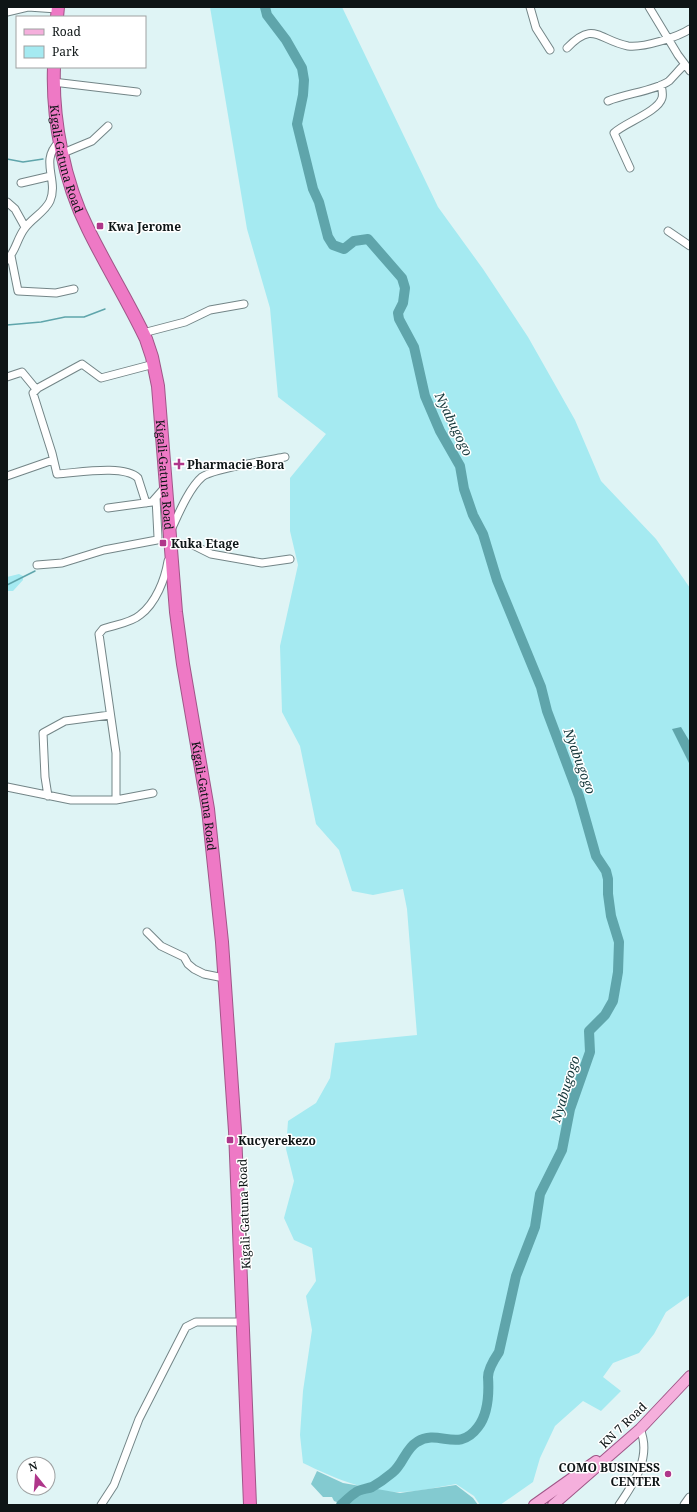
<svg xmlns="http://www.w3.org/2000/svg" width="697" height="1512" font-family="'Noto Serif',serif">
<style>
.green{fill:#a5eaf1}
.forest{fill:#83cad0}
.water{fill:#5fa5ab}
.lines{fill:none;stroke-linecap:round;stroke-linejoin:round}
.stream{stroke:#5fa5ab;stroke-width:1.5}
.river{stroke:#5fa5ab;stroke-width:10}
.street-casing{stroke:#738587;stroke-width:9}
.secondary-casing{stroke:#738587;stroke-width:11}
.primary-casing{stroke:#a05688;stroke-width:12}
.highway-casing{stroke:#a05688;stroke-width:14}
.street{stroke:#fff;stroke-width:7}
.secondary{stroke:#fff;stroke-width:9}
.primary{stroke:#f5afdc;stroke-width:10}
.highway{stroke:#ee79c5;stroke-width:12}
.poi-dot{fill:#af368a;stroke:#fff;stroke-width:1.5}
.labels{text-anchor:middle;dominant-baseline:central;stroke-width:3;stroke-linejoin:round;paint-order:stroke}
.street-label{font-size:12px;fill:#0e1516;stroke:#fff}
.poi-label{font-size:12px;font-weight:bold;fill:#0e1516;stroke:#fff;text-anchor:start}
.water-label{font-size:13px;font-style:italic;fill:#14373a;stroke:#fff}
</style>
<rect width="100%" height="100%" fill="#dff4f5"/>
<!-- green -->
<path class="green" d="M 210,7 L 342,7 L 438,207 L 483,269 L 528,337 L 575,420 L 601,481 L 656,539 L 690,588 L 690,1295 L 666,1312 L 654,1334 L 639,1353 L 613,1363 L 603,1377 L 621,1391 L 601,1411 L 583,1401 L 555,1426 L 540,1458 L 533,1482 L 500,1505 L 480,1505 L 474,1496 L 456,1484 C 438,1487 418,1492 400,1492 C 368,1493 332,1477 303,1463 L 300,1435 L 303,1391 L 312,1330 L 306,1296 L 316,1281 L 312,1248 L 294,1240 L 284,1218 L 294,1181 L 286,1149 L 288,1121 L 316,1103 L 330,1078 L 335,1043 L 417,1035 L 407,909 L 403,889 L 373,895 L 352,891 L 339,850 L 316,824 L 300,746 L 282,712 L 280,646 L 298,565 L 290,531 L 290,478 L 326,434 L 278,397 L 270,308 L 247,229 Z
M 19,574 L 23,576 L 23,580 L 13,591 L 7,591 L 7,577 Z"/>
<!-- forest -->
<path class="forest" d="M 317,1471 L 343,1483 L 366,1487 C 355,1491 349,1498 339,1503 L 334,1501 L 332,1497 L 323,1497 L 311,1484 Z
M 456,1485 L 473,1498 L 478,1505 L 341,1505 L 349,1501 L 356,1493 L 371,1488 L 400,1493 Z"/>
<!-- water -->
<path class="water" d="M 681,727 L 690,742 L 690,765 L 672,729 Z"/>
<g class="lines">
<!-- stream -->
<path class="stream" d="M 7,159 L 23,162 L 43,159
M 7,325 L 41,322 L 65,317 L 84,317 L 105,309
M 7,585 L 35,571"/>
<!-- river -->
<path class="river" d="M 265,7 L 267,15 L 286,40 L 302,68 L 304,80 L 303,95 L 297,124 L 313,189 L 319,202 L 328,237 L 333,245 L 344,249 L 354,241 L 368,239 L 402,278 L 405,288 L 403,303 L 398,313 L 399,319 L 414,347 L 425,396 L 440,431 L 460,466 L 464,489 L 473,515 L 483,534 L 497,580 L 541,687 L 547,711 L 579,796 L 596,856 L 606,871 L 608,879 L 608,894 L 611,916 L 619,942 L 618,972 L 613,1001 L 605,1015 L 589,1031 L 590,1052 L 570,1109 L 562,1150 L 540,1194 L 535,1227 L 516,1276 L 499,1352 C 495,1358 488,1369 488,1377 C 489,1392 488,1414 478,1427 C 458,1454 439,1428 417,1442 C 405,1449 403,1465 392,1473 C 386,1478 379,1483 372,1487 C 367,1489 359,1489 355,1493 C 350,1496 346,1501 341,1505"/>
<defs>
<path id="street" d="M 530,7 L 536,28 L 550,50
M 649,7 L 678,55 L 690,71
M 7,12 L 28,7 L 57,9
M 567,48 C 594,20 598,40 628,46 C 643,48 678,37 690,29
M 53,82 L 137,92
M 608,101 C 625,94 657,90 669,81 C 674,76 679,70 684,65
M 63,153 L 92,141 L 108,126
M 630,168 L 614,133 C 624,123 658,112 662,98 C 663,94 662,89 661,85
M 21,183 L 51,176
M 7,202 L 15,209 L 25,227
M 668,231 L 690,246
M 11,256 L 18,291 L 56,293 L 74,289
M 7,260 C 16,251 17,238 25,228 C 32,218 45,212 50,201 C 59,180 39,161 59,142
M 143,333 L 185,322 L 210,310 L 244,304
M 7,377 L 22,372 L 36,389
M 7,476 L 53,460
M 146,503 L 138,478 C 124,464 77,473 57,474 L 52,453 L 33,393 L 38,388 L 82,364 L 101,378 L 154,364
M 108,508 L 152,502 L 167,485
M 171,530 C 178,515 189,488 202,477 C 212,469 269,460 285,457
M 171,549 L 171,545 L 191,544 L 211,554 L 262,563 L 290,559
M 37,565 L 62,563 L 104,550 L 157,540 L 158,537 L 156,498
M 7,787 L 71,800 L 116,800 L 116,753 L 99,634 L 103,629 C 114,625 131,623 140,615 C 156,603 165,579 168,561
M 48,796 L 45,777 L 43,733 L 65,721 L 110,715
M 116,800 L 153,793
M 147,932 L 161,946 L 184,957 L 188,964 L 194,969 L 204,974 L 224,978
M 101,1505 L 114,1485 L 139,1419 L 186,1327 L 196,1322 L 243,1322
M 619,1505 C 634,1483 652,1457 640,1429"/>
<path id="secondary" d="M 685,1505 L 690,1498"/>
<path id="primary" d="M 534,1505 L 596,1461
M 553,1505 L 640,1429 L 690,1376"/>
<g id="highway">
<path d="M 57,17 L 58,7"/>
<path id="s1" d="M 54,67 C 52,119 64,182 88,229 C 106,266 128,301 146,339 L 152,357 L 158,386 L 176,612 L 183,664 L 208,809 L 222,942 L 235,1131 L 250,1505"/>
</g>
</defs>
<!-- street casing -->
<use href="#street" class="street-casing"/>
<!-- secondary casing -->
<use href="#secondary" class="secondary-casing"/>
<!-- primary casing -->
<use href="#primary" class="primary-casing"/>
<!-- highway casing -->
<use href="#highway" class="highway-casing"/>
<!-- street -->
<use href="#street" class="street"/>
<!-- secondary -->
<use href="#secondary" class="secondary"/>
<!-- primary -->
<use href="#primary" class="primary"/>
<!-- highway -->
<use href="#highway" class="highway"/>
</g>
<!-- markers -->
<g class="poi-dot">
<rect x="96" y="222" width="8" height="8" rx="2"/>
<path d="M177 458h4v4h4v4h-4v4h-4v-4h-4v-4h4z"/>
<rect x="159" y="539" width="8" height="8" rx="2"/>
<rect x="226" y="1136" width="8" height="8" rx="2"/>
<circle cx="668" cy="1474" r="4"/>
</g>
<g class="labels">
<!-- street labels -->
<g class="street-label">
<text stroke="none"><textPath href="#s1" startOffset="93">Kigali-Gatuna Road</textPath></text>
<text stroke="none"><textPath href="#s1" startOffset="429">Kigali-Gatuna Road</textPath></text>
<text stroke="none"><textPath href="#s1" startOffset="753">Kigali-Gatuna Road</textPath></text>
<text transform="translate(244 1214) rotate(-92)">Kigali-Gatuna Road</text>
<text transform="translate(623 1425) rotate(-44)">KN 7 Road</text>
</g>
<!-- poi labels -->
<g class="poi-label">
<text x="108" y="226">Kwa Jerome</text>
<text x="187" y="464">Pharmacie Bora</text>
<text x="171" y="543">Kuka Etage</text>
<text x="238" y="1140">Kucyerekezo</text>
<text x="660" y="1467" text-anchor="end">COMO BUSINESS<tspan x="660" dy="14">CENTER</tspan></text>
</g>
<!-- water labels -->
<g class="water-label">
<text transform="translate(454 424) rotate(64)">Nyabugogo</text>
<text transform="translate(580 761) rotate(70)">Nyabugogo</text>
<text transform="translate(565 1089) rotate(-73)">Nyabugogo</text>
</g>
</g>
<!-- border -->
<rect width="697" height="1512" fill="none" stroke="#0e1516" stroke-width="16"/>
<!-- legend -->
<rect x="16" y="16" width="130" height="52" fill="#ffffff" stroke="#9fa1a2"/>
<rect x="24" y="29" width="20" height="6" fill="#f5afdc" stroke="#9fa1a2"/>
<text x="52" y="36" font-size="12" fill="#0e1516">Road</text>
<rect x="24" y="46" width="20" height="12" fill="#a5eaf1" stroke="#9fa1a2"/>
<text x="52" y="56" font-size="12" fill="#0e1516">Park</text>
<!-- north arrow -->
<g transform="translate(36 1476) rotate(343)"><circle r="19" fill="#ffffff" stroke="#9fa1a2"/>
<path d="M0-3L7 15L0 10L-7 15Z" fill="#af368a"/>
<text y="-6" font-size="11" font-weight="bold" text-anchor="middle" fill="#0e1516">N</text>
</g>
</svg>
